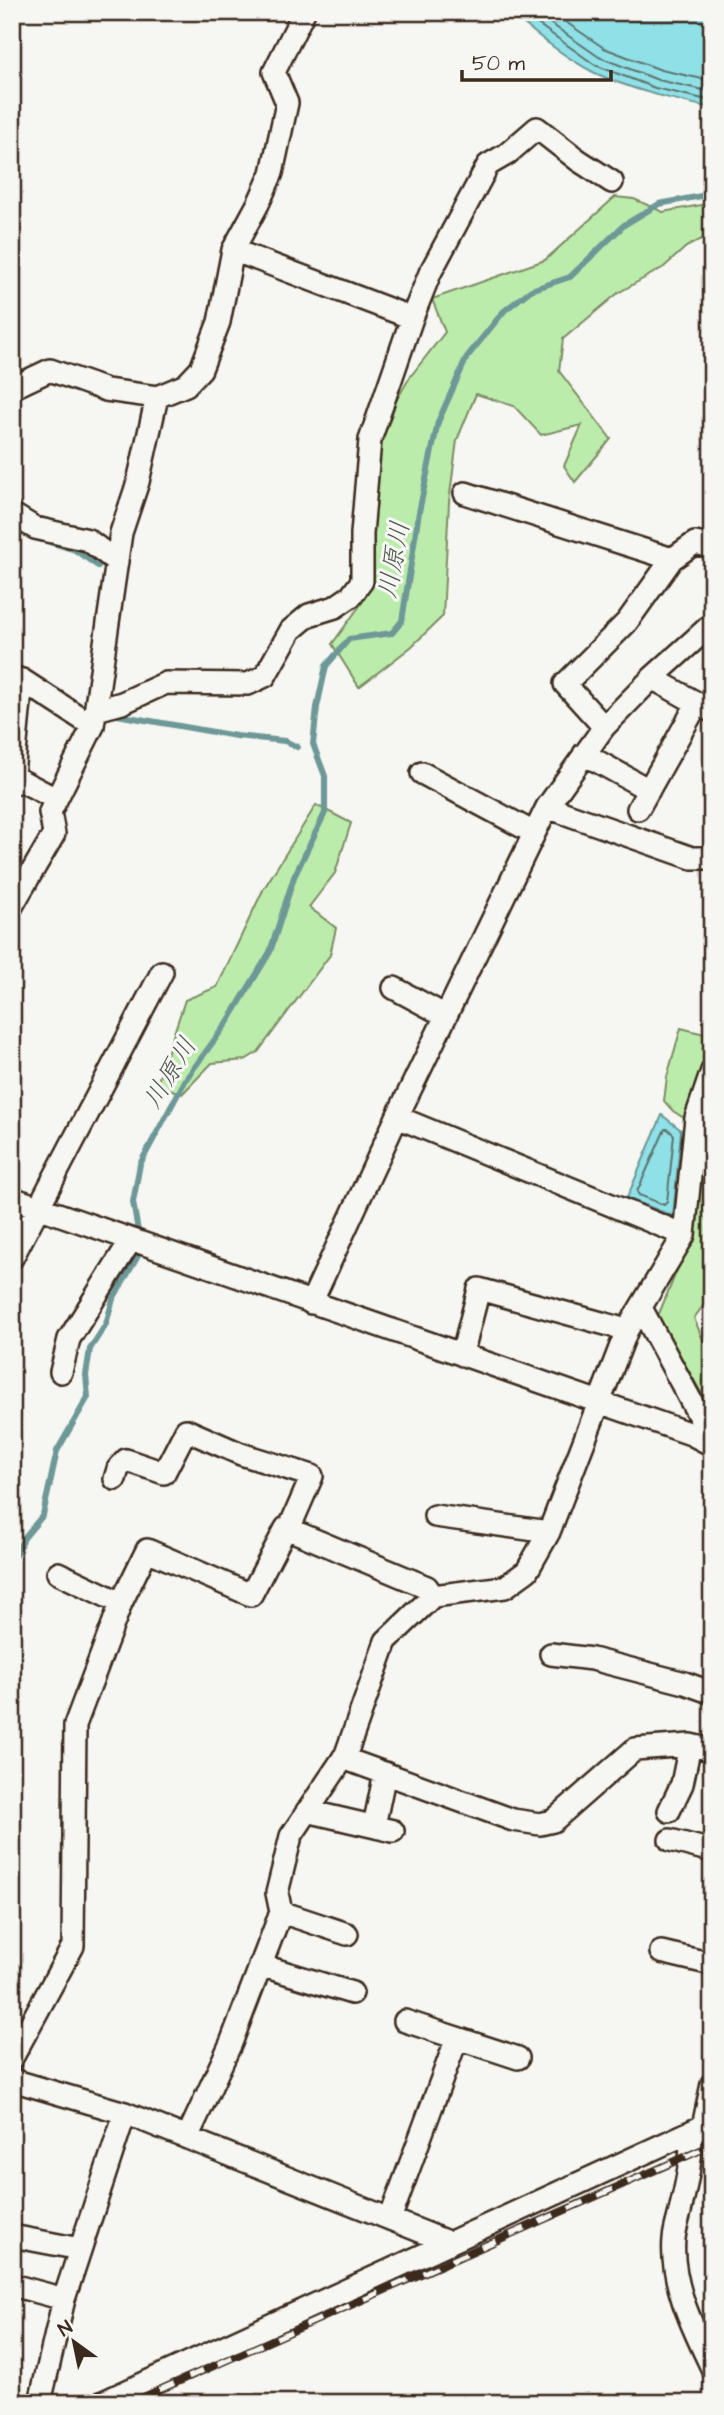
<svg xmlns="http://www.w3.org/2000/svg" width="724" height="2415" font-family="'Architects Daughter','Klee One',sans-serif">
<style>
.green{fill:#bcecab;stroke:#7c8b64;stroke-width:2}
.water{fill:#8fe1e7;stroke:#6d9897;stroke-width:2}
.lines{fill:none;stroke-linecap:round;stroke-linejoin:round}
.shore{stroke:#5d736e;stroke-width:2}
.stream{stroke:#6d9897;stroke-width:6}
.minor-casing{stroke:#3b2a1e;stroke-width:26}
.minor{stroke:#f6f6f2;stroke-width:21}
.rail-casing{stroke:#3b2a1e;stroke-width:8}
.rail{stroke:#f6f6f2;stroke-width:5;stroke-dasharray:16;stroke-linecap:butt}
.labels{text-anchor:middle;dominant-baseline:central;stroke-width:6;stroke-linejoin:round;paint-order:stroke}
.water-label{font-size:26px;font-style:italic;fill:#505850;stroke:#f6f6f2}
</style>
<rect width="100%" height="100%" fill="#f6f6f2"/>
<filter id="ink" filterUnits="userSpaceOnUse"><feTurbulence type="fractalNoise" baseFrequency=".0143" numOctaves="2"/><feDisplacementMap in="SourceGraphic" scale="14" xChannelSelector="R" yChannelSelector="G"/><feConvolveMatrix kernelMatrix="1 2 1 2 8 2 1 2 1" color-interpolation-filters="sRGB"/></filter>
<g filter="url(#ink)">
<!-- green -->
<path class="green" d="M 615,197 L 634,199 L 663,212 L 712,203 L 712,234 L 686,247 L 664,267 L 618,293 L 563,339 L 559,371 L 611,439 L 575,482 L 564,466 L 582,425 L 541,435 L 514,406 L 476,394 L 457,440 L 449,502 L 443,616 L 411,647 L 359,687 L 332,644 L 364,600 L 372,569 L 372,487 L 380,428 L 410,377 L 445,332 L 432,299 L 545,260 Z
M 316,805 L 351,823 L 335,873 L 309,907 L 336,928 L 330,955 L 258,1052 L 245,1060 L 212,1063 L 182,1094 L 157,1084 L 185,1000 L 217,987 L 263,890 Z
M 681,1028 L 712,1036 L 705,1080 L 687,1120 L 673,1111 L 664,1101 L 667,1077 Z
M 712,1102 L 712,1294 L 694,1318 L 703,1340 L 712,1344 L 712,1412 L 658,1316 L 690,1239 Z"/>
<!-- water -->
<path class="water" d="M 510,12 L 712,12 L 712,108 C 671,99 631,90 593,72 C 566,58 533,32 510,12 Z
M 662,1115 L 681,1130 L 673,1216 L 627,1198 Z"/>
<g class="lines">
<!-- shore -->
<path class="shore" d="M 521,12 L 595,65 L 655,88 L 712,101
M 534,12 L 599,57 L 658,80 L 712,92
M 551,12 L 604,48 L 661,70 L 712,81
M 665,1129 L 668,1129 L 674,1135 L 667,1202 L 664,1205 L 639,1195 L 637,1192 Z"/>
<!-- stream -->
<path class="stream" d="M 36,538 L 75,550 L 98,566
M 117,715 L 236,736 L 285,741 L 297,747
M 138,1231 L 133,1202 L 140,1164 L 186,1079 L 229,1020 L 270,952 L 294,877 L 325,813 L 325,776 L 313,744 L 317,707 L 326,666 L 349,639 L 392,633 L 402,621 L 419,512 L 438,422 L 467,357 L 504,311 L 531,290 L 570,277 L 624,225 L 659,204 L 712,194
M 12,1561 L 24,1538 L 43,1515 L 57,1451 L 88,1397 L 86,1375 L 90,1349 L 106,1324 L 113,1299 L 138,1256"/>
<defs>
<path id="minor" d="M 233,250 L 412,318
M 12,388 L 50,370 L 106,390 L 157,397
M 465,493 L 672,559
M 12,514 L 35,528 L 88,540 L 117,562
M 12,677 L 22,680 L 93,726
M 652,678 L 711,711
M 96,710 L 122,703 L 166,683 L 248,684 L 265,676 L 291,630 L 309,615 L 335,607 L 351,596 L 362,581 L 362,534 L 370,440 L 412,318 L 430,273 L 488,165 L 507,154 L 537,128 L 578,160 L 612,182
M 604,727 L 565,684 L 627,622 L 672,559 L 695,543 L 712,547
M 584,754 L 649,790
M 422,773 L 534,833
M 14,777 L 56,799
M 12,785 L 22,680
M 547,807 L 692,858 L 712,858
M 638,809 L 697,704
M 12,906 L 54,834 L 50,812 L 93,726 L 121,533 L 138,482 L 157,397 L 186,385 L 201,369 L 219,322 L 233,250 L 258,204 L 272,173 L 287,103 L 274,72 L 304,12
M 394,988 L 446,1016
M 397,1117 L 684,1235
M 12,1198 L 691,1434 L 712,1445
M 12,1258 L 162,972
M 311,1303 L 397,1117 L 547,807 L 604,727 L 652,678 L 712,624
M 641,1308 L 712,1440
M 462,1355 L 479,1289 L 627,1330
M 61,1372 L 69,1339 L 131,1240
M 115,1479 L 118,1469 L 126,1460 L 164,1473 L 186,1430 L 241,1454 L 312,1476 L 289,1529
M 435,1516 L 549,1532
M 58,1573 L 121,1603
M 551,1654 L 592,1659 L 685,1683 L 712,1693
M 343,1758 L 513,1820 L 540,1824 L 553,1821 L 635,1749 L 690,1745 L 712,1750
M 307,1811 L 393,1831
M 669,1811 L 682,1784 L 690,1745
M 374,1826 L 385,1773
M 670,1840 L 712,1851
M 281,1912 L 347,1934
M 661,1952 L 712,1964
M 260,1965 L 352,1993
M 405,2021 L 518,2058
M 12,2058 L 73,1946 L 75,1725 L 121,1603 L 147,1550 L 251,1595 L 286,1528 L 427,1587 L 433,1596
M 12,2080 L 125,2113 L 450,2243
M 703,2127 L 712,2084
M 691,2132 C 692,2158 687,2182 681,2207 C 679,2218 675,2228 674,2239 C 670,2283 694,2330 712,2368
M 187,2138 L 231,2043 L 281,1912 L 277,1893 L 291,1836 L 346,1754 L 386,1641 L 433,1596 L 505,1587 L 527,1571 L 549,1532 L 627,1330 L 684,1235 L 696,1118 L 712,1071
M 390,2219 L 457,2038
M 12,2236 L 80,2249
M 12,2285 L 64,2299
M 41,2403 L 41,2398 L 64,2299 L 125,2113
M 101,2403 L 712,2122"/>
</defs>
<!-- minor casing -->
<use href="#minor" class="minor-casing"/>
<!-- minor -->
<use href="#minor" class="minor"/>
<defs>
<path id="rail" d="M 130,2403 L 712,2145"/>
</defs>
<!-- rail casing -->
<use href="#rail" class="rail-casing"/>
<!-- rail -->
<use href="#rail" class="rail"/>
</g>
</g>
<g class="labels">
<!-- water labels -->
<g class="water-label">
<text transform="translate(394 560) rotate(-80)">川原川</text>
<text transform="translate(170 1073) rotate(-59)">川原川</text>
</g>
</g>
<!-- margin -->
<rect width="724" height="2415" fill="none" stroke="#f6f6f2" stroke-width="42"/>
<rect x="21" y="21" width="682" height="2373" fill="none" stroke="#3b2a1e" stroke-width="2.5" filter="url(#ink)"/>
<!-- north arrow -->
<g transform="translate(74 2342) rotate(327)" stroke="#f6f6f2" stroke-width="5" paint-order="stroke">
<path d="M0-5L12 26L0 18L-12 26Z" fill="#3b2a1e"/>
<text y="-10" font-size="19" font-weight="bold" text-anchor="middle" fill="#3b2a1e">N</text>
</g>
<!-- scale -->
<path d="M462 70v10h149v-10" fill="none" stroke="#3b2a1e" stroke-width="3.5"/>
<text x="472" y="70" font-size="21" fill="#3b2a1e" stroke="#f6f6f2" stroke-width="5" paint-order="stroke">50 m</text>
</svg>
